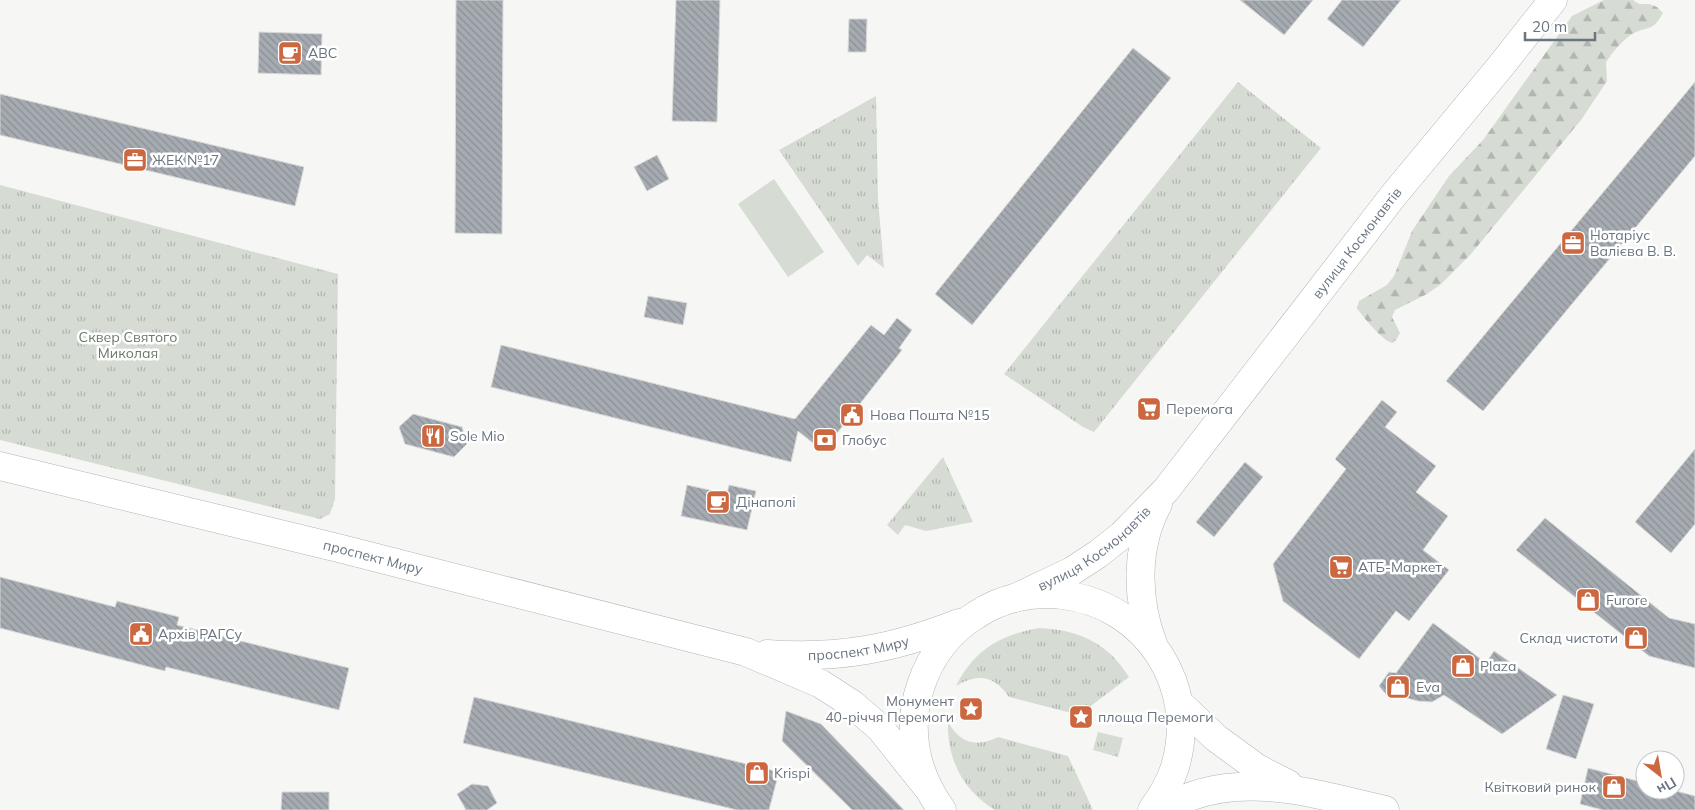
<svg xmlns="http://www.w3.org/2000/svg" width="1695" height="810" font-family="Mulish,sans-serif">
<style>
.grass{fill:url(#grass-tufts)}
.forest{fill:url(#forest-firs)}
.pitch{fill:#d6dbd4}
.building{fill:url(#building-back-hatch);stroke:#d8d8d7}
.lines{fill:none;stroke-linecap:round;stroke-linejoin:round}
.secondary-casing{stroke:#b1b5b9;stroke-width:29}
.secondary{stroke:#fff;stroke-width:28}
.labels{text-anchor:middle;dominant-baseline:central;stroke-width:5;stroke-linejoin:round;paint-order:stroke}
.poi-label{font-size:14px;fill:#6a7581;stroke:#fff;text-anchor:start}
.street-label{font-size:14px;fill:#6a7581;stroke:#fff}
.park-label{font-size:14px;fill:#6a7968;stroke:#fff}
</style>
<defs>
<pattern id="grass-tufts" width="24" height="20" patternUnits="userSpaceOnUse" patternTransform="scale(1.25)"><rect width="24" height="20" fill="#d6dbd4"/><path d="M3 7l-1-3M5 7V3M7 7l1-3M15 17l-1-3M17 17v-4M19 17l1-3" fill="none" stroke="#b2b6b1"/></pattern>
<pattern id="forest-firs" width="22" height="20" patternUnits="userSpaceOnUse" patternTransform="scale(1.25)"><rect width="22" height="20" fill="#d6dbd4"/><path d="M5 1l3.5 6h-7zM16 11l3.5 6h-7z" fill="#b2b6b1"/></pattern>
<pattern id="building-back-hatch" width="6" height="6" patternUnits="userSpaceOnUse" patternTransform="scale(1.25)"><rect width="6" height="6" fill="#a5abb1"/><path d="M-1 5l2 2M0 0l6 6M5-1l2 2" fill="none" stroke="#8a9095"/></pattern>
</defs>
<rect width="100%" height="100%" fill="#f6f7f4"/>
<!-- grass -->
<path class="grass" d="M 1238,82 L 1321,148 L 1094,432 L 1083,427 L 1004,374 Z
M 876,96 L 878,199 L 884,268 L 867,255 L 858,266 L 779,150 Z
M 0,185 L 338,274 L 335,499 L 330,514 L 320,519 L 0,440 Z
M 943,457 L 973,522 L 926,531 L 905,525 L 898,535 L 887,525 Z
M 1039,628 C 1079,630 1107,642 1129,677 L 1079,715 L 1009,697 C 994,675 978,673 956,686 C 974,650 1000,635 1039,628 Z
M 948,722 C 960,743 976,748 998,737 L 1068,756 L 1093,810 L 995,810 C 963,791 947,759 948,722 Z
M 1098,732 L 1123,738 L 1118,757 L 1093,750 Z"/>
<!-- forest -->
<path class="forest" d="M 1604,0 L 1633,0 L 1639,4 L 1649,4 L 1657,7 L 1663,13 C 1652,32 1651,25 1634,33 C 1623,39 1613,52 1606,62 L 1607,81 L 1581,120 L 1471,254 L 1441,284 L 1427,294 L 1395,310 L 1392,317 L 1400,333 L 1396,340 L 1392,343 C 1383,341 1362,316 1357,308 L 1359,301 L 1387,285 L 1394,276 L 1412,231 L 1449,176 L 1483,140 L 1572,16 Z"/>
<!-- pitch -->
<path class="pitch" d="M 774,179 L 824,252 L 788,277 L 738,204 Z"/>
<!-- building -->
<path class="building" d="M 456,0 L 503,0 L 502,234 L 455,233 Z
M 676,0 L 720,0 L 717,122 L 672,121 Z
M 1240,0 L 1313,0 L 1284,35 Z
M 1342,0 L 1401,0 L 1363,47 L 1327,19 Z
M 849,19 L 867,19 L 866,52 L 848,52 Z
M 259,32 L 322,34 L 321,75 L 258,73 Z
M 1133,48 L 1171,78 L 972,325 L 935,294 Z
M 1695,82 L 1695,156 L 1483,411 L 1446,381 Z
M 0,94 L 304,167 L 295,206 L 0,135 Z
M 657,155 L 669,179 L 647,191 L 634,167 Z
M 648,296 L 687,303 L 683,325 L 644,317 Z
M 897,318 L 912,330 L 899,348 L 902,350 L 823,451 L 798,431 L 791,462 L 491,387 L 501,345 L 795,419 L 871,325 L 884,335 Z
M 1382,400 L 1397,412 L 1385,427 L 1436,466 L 1416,492 L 1448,516 L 1423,550 L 1449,570 L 1409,621 L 1396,611 L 1359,659 L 1283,601 L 1273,564 L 1346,469 L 1335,459 Z
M 413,414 L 462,427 L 467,444 L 454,457 L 405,444 L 399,427 Z
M 1695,449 L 1695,524 L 1671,553 L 1635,522 Z
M 1245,462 L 1263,477 L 1214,537 L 1196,522 Z
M 687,485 L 727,494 L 729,485 L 756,491 L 747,530 L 681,516 Z
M 1545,518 L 1669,618 L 1695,624 L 1695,668 L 1649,656 L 1516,550 Z
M 0,577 L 115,607 L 117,601 L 179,617 L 177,625 L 349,668 L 339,710 L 166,667 L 165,671 L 0,628 Z
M 1433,623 L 1486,663 L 1494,651 L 1557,695 L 1502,734 L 1444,695 L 1432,702 L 1418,701 L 1399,696 L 1390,699 L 1379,686 L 1389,672 L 1396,673 Z
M 1563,695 L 1594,704 L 1576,759 L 1546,749 Z
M 474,697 L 779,772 L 769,810 L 737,810 L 463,743 Z
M 786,711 L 821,724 L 904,810 L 852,810 L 782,741 Z
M 1588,768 L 1645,783 L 1645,790 L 1672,790 L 1695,796 L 1695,810 L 1603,810 L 1580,804 Z
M 472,784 L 488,786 L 497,803 L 487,810 L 466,810 L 457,794 Z
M 282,792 L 329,792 L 329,810 L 281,810 Z"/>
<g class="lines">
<defs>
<g id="secondary">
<path id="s1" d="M 0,466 L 338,548 L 746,652 L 821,684 L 852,704 L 880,728 L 927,787"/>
<path id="s2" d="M 1015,598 L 1072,571 L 1098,554 L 1122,535 L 1166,490 L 1393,196 L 1500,67 L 1553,0"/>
<path d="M 1153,644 C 1136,599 1135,547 1158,504"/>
<path id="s3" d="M 767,654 C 839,659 893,649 959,623"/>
<path d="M 1179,703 L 1216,738 L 1257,768 L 1288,784"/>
<path d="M 942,810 C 915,773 906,728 921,685 C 931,655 950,631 976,615 C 1001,598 1033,591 1063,595 C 1146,605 1199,686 1175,767 C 1170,783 1162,796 1152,810"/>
<path d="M 1162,810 C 1233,767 1311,793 1385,810"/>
</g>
</defs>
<!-- secondary casing -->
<use href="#secondary" class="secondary-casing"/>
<!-- secondary -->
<use href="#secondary" class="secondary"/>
</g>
<!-- icons -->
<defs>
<symbol id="cafe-square" viewBox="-11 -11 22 22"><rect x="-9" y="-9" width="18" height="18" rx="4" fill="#cc673f" stroke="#fff"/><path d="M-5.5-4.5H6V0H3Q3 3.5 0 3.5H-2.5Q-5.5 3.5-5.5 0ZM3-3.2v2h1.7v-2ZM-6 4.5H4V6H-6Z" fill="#fff"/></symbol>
<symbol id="office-square" viewBox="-11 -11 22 22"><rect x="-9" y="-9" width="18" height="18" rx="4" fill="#cc673f" stroke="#fff"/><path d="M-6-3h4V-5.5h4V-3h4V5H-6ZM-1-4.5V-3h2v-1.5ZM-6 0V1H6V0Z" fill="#fff"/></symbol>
<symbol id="supermarket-square" viewBox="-11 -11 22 22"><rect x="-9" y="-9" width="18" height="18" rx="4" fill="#cc673f" stroke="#fff"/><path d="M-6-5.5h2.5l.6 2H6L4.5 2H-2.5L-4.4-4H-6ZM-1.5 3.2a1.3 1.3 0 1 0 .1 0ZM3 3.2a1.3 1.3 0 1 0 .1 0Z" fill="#fff"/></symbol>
<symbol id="civic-square" viewBox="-11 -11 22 22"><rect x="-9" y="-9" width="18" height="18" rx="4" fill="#cc673f" stroke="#fff"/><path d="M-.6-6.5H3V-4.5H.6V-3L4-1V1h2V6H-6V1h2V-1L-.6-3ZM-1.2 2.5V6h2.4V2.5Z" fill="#fff"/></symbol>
<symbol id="restaurant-square" viewBox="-11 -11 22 22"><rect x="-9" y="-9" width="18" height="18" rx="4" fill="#cc673f" stroke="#fff"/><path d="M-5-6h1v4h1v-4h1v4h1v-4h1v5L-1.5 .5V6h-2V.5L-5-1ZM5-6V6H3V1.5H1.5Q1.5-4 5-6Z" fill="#fff"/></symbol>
<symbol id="bank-square" viewBox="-11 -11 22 22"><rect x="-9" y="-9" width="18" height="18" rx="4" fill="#cc673f" stroke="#fff"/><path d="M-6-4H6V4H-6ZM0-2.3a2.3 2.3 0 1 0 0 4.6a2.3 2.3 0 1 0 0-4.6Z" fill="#fff"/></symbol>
<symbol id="shop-square" viewBox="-11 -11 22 22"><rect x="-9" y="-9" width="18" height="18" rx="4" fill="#cc673f" stroke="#fff"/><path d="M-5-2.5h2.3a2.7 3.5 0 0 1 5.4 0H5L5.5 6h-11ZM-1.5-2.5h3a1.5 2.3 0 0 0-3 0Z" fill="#fff"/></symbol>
<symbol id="sight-square" viewBox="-11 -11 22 22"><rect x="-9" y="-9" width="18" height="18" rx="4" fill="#cc673f" stroke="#fff"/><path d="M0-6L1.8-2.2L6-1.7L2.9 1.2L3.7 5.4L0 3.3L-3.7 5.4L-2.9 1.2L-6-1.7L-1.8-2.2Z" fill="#fff"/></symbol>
</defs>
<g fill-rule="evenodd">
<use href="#cafe-square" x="276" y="39" width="28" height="28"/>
<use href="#office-square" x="121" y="146" width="28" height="28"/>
<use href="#office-square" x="1559" y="229" width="28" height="28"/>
<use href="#supermarket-square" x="1135" y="395" width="28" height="28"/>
<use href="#civic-square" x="838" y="401" width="28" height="28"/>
<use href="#restaurant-square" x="419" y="422" width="28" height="28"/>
<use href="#bank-square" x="811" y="426" width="28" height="28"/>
<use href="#cafe-square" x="704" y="488" width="28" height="28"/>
<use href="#supermarket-square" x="1327" y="553" width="28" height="28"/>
<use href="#shop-square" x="1574" y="586" width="28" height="28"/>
<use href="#civic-square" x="127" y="620" width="28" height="28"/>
<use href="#shop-square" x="1622" y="624" width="28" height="28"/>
<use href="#shop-square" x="1449" y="652" width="28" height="28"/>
<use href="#shop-square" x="1384" y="673" width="28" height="28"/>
<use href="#sight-square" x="957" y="695" width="28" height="28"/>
<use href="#sight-square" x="1067" y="703" width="28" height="28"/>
<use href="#shop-square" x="743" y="759" width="28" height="28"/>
<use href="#shop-square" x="1600" y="773" width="28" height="28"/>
</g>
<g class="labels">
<!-- poi labels -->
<g class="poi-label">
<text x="308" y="53">ABC</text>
<text x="152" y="160">ЖЕК №17</text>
<text x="1590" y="235">Нотаріус<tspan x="1590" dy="16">Валієва В. В.</tspan></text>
<text x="1166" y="409">Перемога</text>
<text x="870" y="415">Нова Пошта №15</text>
<text x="450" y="436">Sole Mio</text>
<text x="842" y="440">Глобус</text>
<text x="736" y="502">Дінаполі</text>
<text x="1358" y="567">АТБ-Маркет</text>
<text x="1606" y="600">Furore</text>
<text x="158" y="634">Архів РАГСу</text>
<text x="1618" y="638" text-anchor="end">Склад чистоти</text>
<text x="1480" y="666">Plaza</text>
<text x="1416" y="687">Eva</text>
<text x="954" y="701" text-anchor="end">Монумент<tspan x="954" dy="16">40-річчя Перемоги</tspan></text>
<text x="1098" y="717">площа Перемоги</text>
<text x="774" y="773">Krispi</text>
<text x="1596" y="787" text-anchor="end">Квітковий ринок</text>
</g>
<!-- street labels -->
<g class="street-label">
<text stroke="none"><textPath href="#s2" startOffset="500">вулиця Космонавтів</textPath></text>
<text stroke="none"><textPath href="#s2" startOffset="94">вулиця Космонавтів</textPath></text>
<text stroke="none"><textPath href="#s1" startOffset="384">проспект Миру</textPath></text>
<text stroke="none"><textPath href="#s3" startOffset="92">проспект Миру</textPath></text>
</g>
<!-- park labels -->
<g class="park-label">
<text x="128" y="337">Сквер Святого<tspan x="128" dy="16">Миколая</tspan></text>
</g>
</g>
<!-- north arrow -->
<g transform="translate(1660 775) rotate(149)"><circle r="24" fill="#ffffff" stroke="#c3c8cd"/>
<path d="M0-4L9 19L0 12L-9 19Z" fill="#cc673f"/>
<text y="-8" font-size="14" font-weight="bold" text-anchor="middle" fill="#6a7581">Пн</text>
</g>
<!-- scale -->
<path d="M1525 32v8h70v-8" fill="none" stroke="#6a7581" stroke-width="2.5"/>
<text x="1532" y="32" font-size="15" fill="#6a7581" stroke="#ffffff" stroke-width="4" paint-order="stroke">20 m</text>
</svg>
